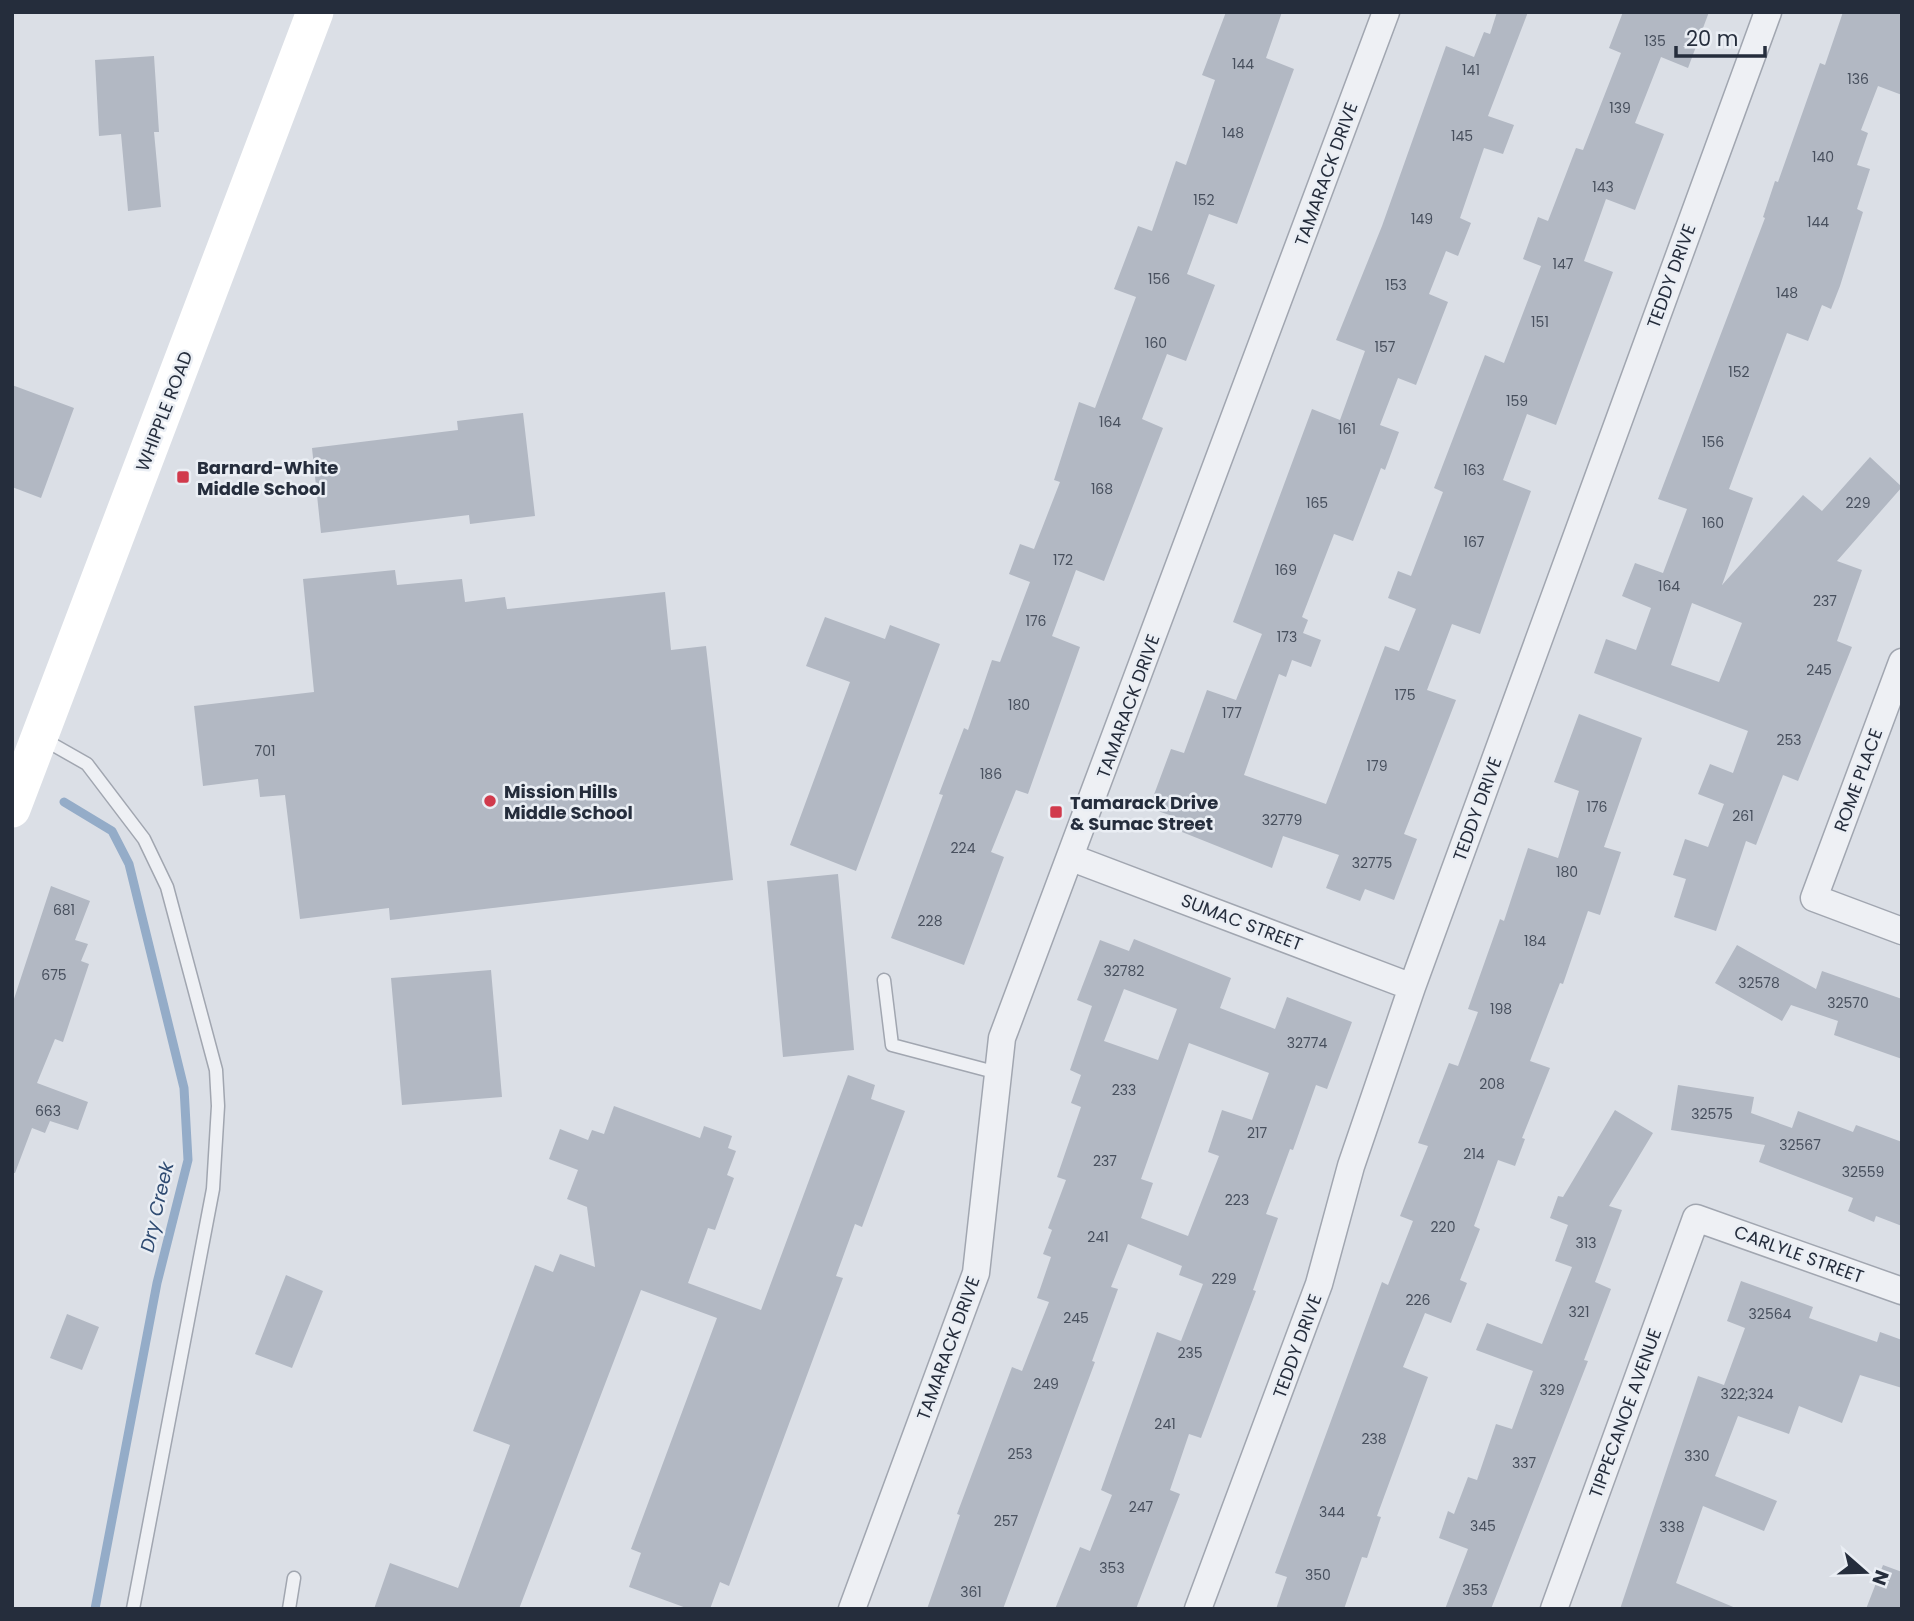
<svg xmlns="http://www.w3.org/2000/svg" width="1914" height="1621" font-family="Poppins,sans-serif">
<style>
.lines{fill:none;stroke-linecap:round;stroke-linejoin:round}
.stream{stroke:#94acc8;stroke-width:9}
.building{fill:#b2b8c3;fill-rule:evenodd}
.lane-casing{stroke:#a1a6b0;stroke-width:15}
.street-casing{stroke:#a1a6b0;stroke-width:29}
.lane{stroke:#eef0f4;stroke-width:12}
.street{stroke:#eef0f4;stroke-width:26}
.secondary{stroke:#fff;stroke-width:37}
.poi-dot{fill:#d13a4c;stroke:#eaeef4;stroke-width:2.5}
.labels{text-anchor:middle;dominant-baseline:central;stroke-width:5;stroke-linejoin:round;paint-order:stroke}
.number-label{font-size:14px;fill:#48505e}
.street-label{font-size:18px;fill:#252d3c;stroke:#eaeef4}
.poi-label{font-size:18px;font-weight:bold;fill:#252d3c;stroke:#eaeef4;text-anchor:start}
.water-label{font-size:19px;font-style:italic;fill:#2e4a71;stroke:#eaeef4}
</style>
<rect width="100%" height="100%" fill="#dbdfe6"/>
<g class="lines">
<!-- stream -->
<path class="stream" d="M 64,802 L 112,831 L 129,864 L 184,1088 L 188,1160 L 157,1283 L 95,1609"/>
</g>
<!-- building -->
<path class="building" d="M 1226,12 L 1282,12 L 1266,58 L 1294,69 L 1237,224 L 1209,214 L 1187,274 L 1215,285 L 1186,361 L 1167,354 L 1142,419 L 1163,428 L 1104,581 L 1076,570 L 1052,636 L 1080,647 L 1028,794 L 1016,790 L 991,852 L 1004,857 L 964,965 L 891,938 L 943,795 L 939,794 L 964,728 L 968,730 L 992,660 L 1000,662 L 1030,582 L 1009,574 L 1020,544 L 1034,549 L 1060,482 L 1054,480 L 1079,402 L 1095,408 L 1136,297 L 1114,289 L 1138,226 L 1152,231 L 1176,161 L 1186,165 L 1215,80 L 1202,75 Z
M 1497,12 L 1528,12 L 1488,116 L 1514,125 L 1503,154 L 1484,148 L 1460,218 L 1471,223 L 1458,256 L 1446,251 L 1429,294 L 1448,302 L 1416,385 L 1398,378 L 1380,425 L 1399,432 L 1385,470 L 1381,468 L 1353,541 L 1334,534 L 1302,617 L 1308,620 L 1303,633 L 1321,640 L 1311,667 L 1292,660 L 1286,677 L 1279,674 L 1244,775 L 1326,804 L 1385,646 L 1399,651 L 1416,609 L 1388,598 L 1398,571 L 1411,576 L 1443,492 L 1434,488 L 1485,355 L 1504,363 L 1541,266 L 1523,259 L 1538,217 L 1548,221 L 1576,148 L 1583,150 L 1621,53 L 1609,48 L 1623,12 L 1709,12 L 1688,68 L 1661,57 L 1635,123 L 1664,134 L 1635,210 L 1606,199 L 1584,261 L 1613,272 L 1570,387 L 1556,425 L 1527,414 L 1503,480 L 1531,491 L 1490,606 L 1480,634 L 1452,624 L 1427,690 L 1456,700 L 1404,834 L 1417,839 L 1394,900 L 1365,889 L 1360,901 L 1326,888 L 1339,855 L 1283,836 L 1272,868 L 1177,830 L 1181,819 L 1149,808 L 1171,749 L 1184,753 L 1207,690 L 1236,700 L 1262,634 L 1233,622 L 1312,409 L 1340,420 L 1365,351 L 1336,340 L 1382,226 L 1446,46 L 1474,57 L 1484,32 L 1490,34 Z
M 1843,12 L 1902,12 L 1902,95 L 1878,86 L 1861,130 L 1868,133 L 1857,165 L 1870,169 L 1857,209 L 1863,212 L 1840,286 L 1831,309 L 1822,305 L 1808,341 L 1787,333 L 1729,489 L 1753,498 L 1722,585 L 1803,495 L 1822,511 L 1870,457 L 1902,487 L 1837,561 L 1862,570 L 1837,641 L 1852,647 L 1798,781 L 1783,775 L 1756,845 L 1746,841 L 1716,931 L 1674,917 L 1686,879 L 1673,875 L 1685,839 L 1708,847 L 1724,804 L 1698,794 L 1710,764 L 1733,773 L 1748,731 L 1594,673 L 1606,639 L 1636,650 L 1651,608 L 1622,596 L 1635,563 L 1663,573 L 1687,509 L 1658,499 L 1765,218 L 1763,217 L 1775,181 L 1778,182 L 1820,63 L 1825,65 ZM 1692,603 L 1742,623 L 1719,682 L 1671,665 Z
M 154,56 L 159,132 L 154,132 L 161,207 L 128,211 L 121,134 L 99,136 L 95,60 Z
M 12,385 L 74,408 L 41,498 L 12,487 Z
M 523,413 L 535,516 L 470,524 L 469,515 L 321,533 L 312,448 L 458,430 L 457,421 Z
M 395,570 L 397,585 L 462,579 L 465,602 L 505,597 L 507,609 L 665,592 L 671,650 L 706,646 L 733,880 L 390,920 L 389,908 L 300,919 L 285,795 L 260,797 L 258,779 L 203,786 L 194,706 L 314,692 L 303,579 Z
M 825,617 L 885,639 L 890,625 L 940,644 L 856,871 L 790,845 L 850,682 L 806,666 Z
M 1579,714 L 1642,738 L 1604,847 L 1621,852 L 1600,915 L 1588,911 L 1563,984 L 1560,983 L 1530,1061 L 1550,1068 L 1522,1138 L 1525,1139 L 1515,1166 L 1498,1160 L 1474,1226 L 1480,1229 L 1460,1280 L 1467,1283 L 1451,1323 L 1425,1313 L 1403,1367 L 1428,1377 L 1377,1516 L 1381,1517 L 1367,1558 L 1362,1557 L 1344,1609 L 1276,1609 L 1287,1577 L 1275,1573 L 1382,1282 L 1388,1285 L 1413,1221 L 1400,1216 L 1428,1146 L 1418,1143 L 1449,1063 L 1458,1066 L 1478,1012 L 1468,1009 L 1500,919 L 1504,921 L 1528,848 L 1558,858 L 1579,791 L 1554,782 Z
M 838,874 L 854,1050 L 783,1057 L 767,881 Z
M 51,886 L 90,901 L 75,940 L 88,944 L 81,961 L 89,964 L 63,1042 L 55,1039 L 37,1083 L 88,1102 L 78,1130 L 50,1121 L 45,1133 L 32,1128 L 15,1173 L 12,1173 L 12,1005 Z
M 1134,939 L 1231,978 L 1220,1008 L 1275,1029 L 1287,997 L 1352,1022 L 1327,1089 L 1316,1085 L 1293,1150 L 1290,1149 L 1266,1214 L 1278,1218 L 1253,1290 L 1256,1291 L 1201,1438 L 1189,1434 L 1170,1490 L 1180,1494 L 1136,1609 L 1055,1609 L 1080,1547 L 1090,1551 L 1112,1495 L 1101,1490 L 1157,1332 L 1181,1341 L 1203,1284 L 1179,1275 L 1182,1266 L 1128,1244 L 1111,1287 L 1118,1289 L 1092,1361 L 1095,1362 L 1003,1609 L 927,1609 L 960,1515 L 957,1514 L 1012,1367 L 1022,1371 L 1049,1302 L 1037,1298 L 1051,1257 L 1043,1254 L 1052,1230 L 1048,1228 L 1066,1180 L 1057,1177 L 1081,1107 L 1071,1103 L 1081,1075 L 1070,1070 L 1092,1006 L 1077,1000 L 1100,940 L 1129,951 ZM 1124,989 L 1177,1009 L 1158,1060 L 1104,1041 ZM 1189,1043 L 1269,1073 L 1252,1120 L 1222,1110 L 1208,1152 L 1219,1156 L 1188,1236 L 1141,1218 L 1153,1183 L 1141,1179 Z
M 1737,945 L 1816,989 L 1822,971 L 1902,999 L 1902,1059 L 1834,1035 L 1838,1021 L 1791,1005 L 1782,1021 L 1715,983 Z
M 491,970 L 502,1097 L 402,1105 L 391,978 Z
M 848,1075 L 875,1085 L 871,1099 L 905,1111 L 862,1227 L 855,1224 L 836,1276 L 843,1278 L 729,1586 L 720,1582 L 710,1609 L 689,1609 L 629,1587 L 641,1553 L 631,1549 L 717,1318 L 641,1290 L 519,1609 L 374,1609 L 390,1563 L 458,1588 L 510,1445 L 473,1431 L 535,1265 L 553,1272 L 560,1254 L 595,1267 L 587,1207 L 567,1199 L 578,1170 L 549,1159 L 560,1129 L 588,1140 L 592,1130 L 604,1134 L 614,1106 L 700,1138 L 704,1126 L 732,1136 L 728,1148 L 736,1151 L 727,1175 L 734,1178 L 715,1230 L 708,1228 L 688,1283 L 761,1310 Z
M 1678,1085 L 1754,1097 L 1751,1113 L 1792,1128 L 1798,1111 L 1853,1132 L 1856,1125 L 1902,1142 L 1902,1226 L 1876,1216 L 1874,1222 L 1848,1211 L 1853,1198 L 1759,1162 L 1765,1145 L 1671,1130 Z
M 1615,1110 L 1653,1133 L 1609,1206 L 1622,1210 L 1595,1282 L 1611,1289 L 1584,1360 L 1588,1361 L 1491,1609 L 1445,1609 L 1468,1549 L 1439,1538 L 1448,1511 L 1454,1514 L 1468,1477 L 1477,1480 L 1496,1424 L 1512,1429 L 1533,1371 L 1476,1350 L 1487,1323 L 1542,1344 L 1572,1267 L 1555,1261 L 1568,1225 L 1550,1218 L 1558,1196 L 1563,1197 Z
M 286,1275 L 323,1291 L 292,1368 L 255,1354 Z
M 1741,1281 L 1813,1307 L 1809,1318 L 1877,1342 L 1880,1332 L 1902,1340 L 1902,1388 L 1860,1375 L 1842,1423 L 1799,1406 L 1789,1434 L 1738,1416 L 1715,1476 L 1777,1501 L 1764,1531 L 1703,1506 L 1676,1583 L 1738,1609 L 1620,1609 L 1698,1376 L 1724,1385 L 1745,1328 L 1727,1321 Z
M 67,1314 L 99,1327 L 82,1370 L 50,1358 Z
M 1883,1565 L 1902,1572 L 1902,1609 L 1866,1609 Z"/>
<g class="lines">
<defs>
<path id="lane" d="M 43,739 L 87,764 L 144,839 L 167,887 L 216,1070 L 218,1106 L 213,1189 L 133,1609
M 884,980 L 892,1045 L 998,1073
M 289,1609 L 294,1578"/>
<path id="street" d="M 1902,662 L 1814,898 L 1902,931
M 1072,858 L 1412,987
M 852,1609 L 976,1273 L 1002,1038 L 1386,12
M 1198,1609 L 1319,1284 L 1351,1166 L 1412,987 L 1768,12
M 1554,1609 L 1696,1218 L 1902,1291"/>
</defs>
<!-- lane casing -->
<use href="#lane" class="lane-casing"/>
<!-- street casing -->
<use href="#street" class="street-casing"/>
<!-- lane -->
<use href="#lane" class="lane"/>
<!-- street -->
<use href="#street" class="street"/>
<!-- secondary -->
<path class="secondary" d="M 12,809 L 315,12"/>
</g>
<!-- markers -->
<g class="poi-dot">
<rect x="176" y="470" width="14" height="14" rx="3.5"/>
<circle cx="490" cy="801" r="7"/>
<rect x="1049" y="805" width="14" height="14" rx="3.5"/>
</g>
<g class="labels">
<!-- number labels -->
<g class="number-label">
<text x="1655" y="41">135</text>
<text x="1243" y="64">144</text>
<text x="1471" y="70">141</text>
<text x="1858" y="79">136</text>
<text x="1620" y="108">139</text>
<text x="1233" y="133">148</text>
<text x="1462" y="136">145</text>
<text x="1823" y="157">140</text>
<text x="1603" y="187">143</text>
<text x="1204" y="200">152</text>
<text x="1422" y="219">149</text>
<text x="1818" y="222">144</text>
<text x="1563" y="264">147</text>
<text x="1159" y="279">156</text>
<text x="1396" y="285">153</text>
<text x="1787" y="293">148</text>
<text x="1540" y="322">151</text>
<text x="1156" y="343">160</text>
<text x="1385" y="347">157</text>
<text x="1739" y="372">152</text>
<text x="1517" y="401">159</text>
<text x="1110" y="422">164</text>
<text x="1347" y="429">161</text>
<text x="1713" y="442">156</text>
<text x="1474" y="470">163</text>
<text x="1102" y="489">168</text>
<text x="1317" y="503">165</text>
<text x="1858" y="503">229</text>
<text x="1713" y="523">160</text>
<text x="1474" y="542">167</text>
<text x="1063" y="560">172</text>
<text x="1286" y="570">169</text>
<text x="1669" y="586">164</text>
<text x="1825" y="601">237</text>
<text x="1036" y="621">176</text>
<text x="1287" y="637">173</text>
<text x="1819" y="670">245</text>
<text x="1405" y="695">175</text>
<text x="1019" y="705">180</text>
<text x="1232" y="713">177</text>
<text x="1789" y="740">253</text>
<text x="265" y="751">701</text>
<text x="1377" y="766">179</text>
<text x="991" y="774">186</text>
<text x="1597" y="807">176</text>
<text x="1743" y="816">261</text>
<text x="1282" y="820">32779</text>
<text x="963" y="848">224</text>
<text x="1372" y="863">32775</text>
<text x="1567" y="872">180</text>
<text x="64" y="910">681</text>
<text x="930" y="921">228</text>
<text x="1535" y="941">184</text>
<text x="1124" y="971">32782</text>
<text x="54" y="975">675</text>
<text x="1759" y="983">32578</text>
<text x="1848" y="1003">32570</text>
<text x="1501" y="1009">198</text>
<text x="1307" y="1043">32774</text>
<text x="1492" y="1084">208</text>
<text x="1124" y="1090">233</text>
<text x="48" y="1111">663</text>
<text x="1712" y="1114">32575</text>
<text x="1257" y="1133">217</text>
<text x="1800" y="1145">32567</text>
<text x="1474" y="1154">214</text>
<text x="1105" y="1161">237</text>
<text x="1863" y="1172">32559</text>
<text x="1237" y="1200">223</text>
<text x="1443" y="1227">220</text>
<text x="1098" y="1237">241</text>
<text x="1586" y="1243">313</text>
<text x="1224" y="1279">229</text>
<text x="1418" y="1300">226</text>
<text x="1579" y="1312">321</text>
<text x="1770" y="1314">32564</text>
<text x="1076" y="1318">245</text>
<text x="1190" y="1353">235</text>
<text x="1046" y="1384">249</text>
<text x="1552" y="1390">329</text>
<text x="1747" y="1394">322;324</text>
<text x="1165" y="1424">241</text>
<text x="1374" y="1439">238</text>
<text x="1020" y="1454">253</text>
<text x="1697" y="1456">330</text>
<text x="1524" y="1463">337</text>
<text x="1141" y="1507">247</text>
<text x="1332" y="1512">344</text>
<text x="1006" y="1521">257</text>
<text x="1483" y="1526">345</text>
<text x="1672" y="1527">338</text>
<text x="1112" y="1568">353</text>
<text x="1318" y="1575">350</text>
<text x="1475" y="1590">353</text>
<text x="971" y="1592">361</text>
</g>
<!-- street labels -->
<g class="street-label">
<text transform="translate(1326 174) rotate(-70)">TAMARACK DRIVE</text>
<text transform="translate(1671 276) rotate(-70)">TEDDY DRIVE</text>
<text transform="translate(164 411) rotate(-69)">WHIPPLE ROAD</text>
<text transform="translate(1128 706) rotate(-70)">TAMARACK DRIVE</text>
<text transform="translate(1858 780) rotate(-70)">ROME PLACE</text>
<text transform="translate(1477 809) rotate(-70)">TEDDY DRIVE</text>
<text transform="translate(1242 922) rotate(21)">SUMAC STREET</text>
<text transform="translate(1799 1254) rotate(20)">CARLYLE STREET</text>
<text transform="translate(1297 1346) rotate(-70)">TEDDY DRIVE</text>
<text transform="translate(948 1348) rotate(-70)">TAMARACK DRIVE</text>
<text transform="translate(1625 1413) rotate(-70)">TIPPECANOE AVENUE</text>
</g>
<!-- poi labels -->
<g class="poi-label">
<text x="197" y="467">Barnard-White<tspan x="197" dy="21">Middle School</tspan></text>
<text x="504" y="791">Mission Hills<tspan x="504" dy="21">Middle School</tspan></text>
<text x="1070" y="802">Tamarack Drive<tspan x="1070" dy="21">&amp; Sumac Street</tspan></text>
</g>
<!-- water labels -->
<g class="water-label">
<text transform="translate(157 1207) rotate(-77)">Dry Creek</text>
</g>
</g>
<!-- border -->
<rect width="1914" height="1621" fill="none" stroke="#252d3c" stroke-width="28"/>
<!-- north arrow -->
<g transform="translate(1865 1572) rotate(110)" stroke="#eaeef4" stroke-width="5" paint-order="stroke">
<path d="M0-5L12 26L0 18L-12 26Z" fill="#252d3c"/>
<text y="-10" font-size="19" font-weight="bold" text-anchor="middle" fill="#252d3c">N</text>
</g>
<!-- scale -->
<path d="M1676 46v10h89v-10" fill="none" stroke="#252d3c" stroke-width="3.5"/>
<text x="1686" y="46" font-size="21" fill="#252d3c" stroke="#eaeef4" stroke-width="5" paint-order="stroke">20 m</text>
</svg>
